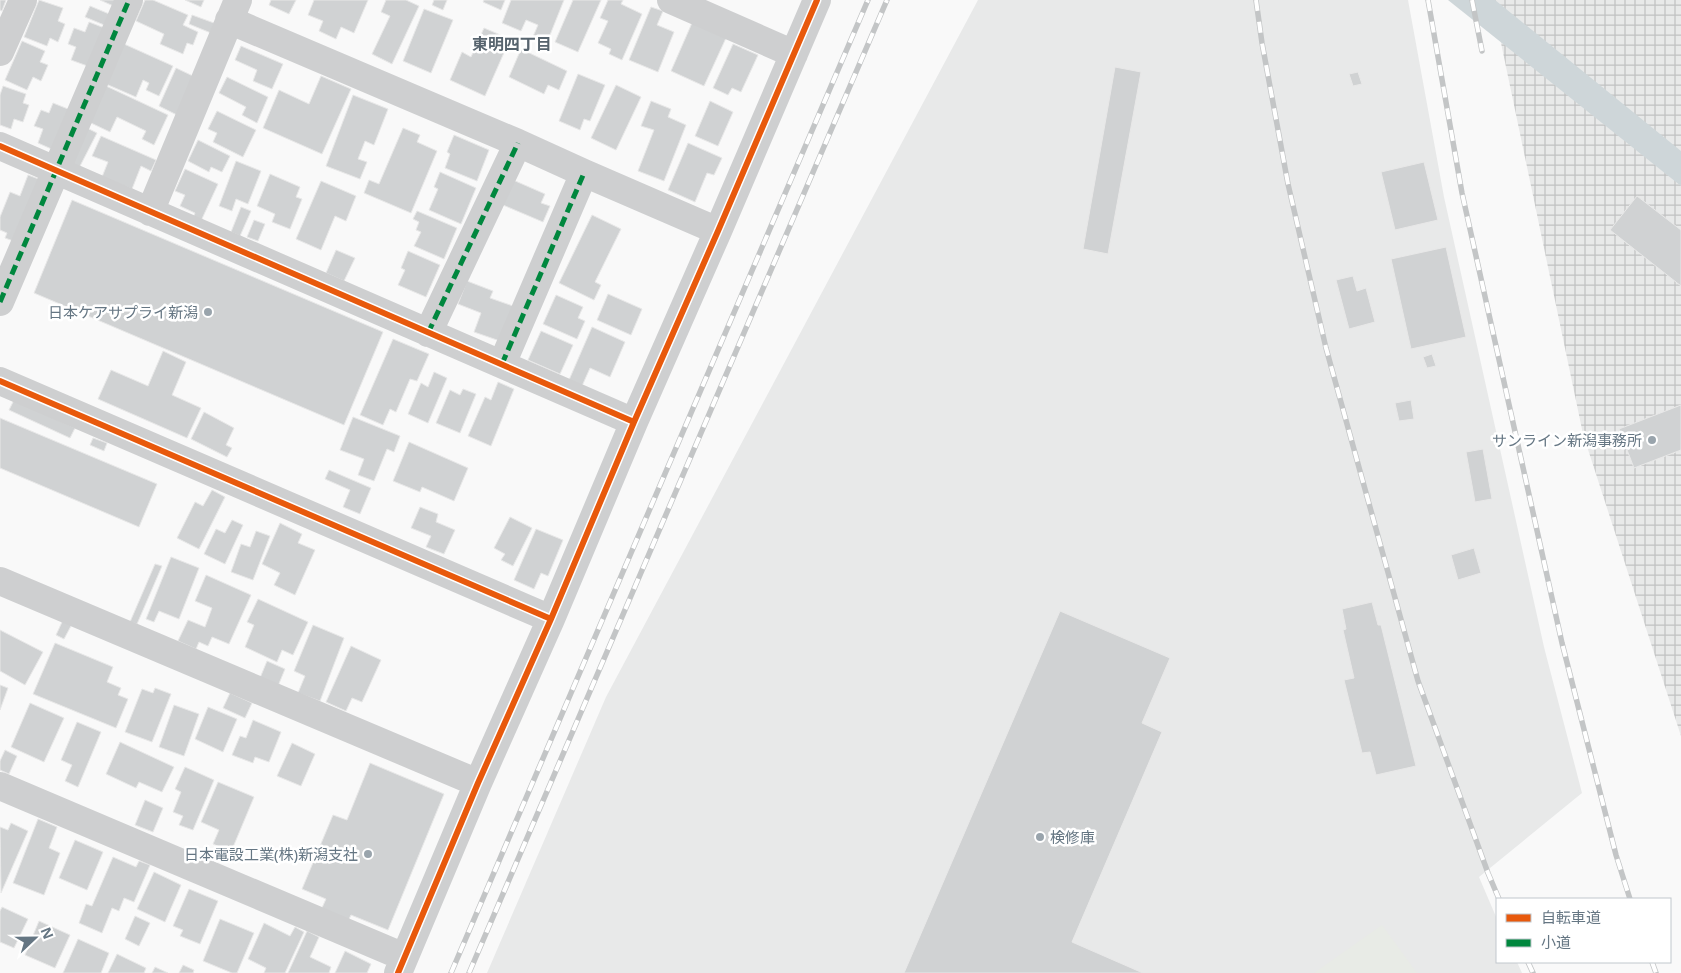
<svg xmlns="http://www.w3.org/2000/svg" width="1681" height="973" font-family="'Noto Sans','Noto Sans JP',sans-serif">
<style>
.built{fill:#e8e9e9}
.industrial{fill:url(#industrial-grid)}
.pitch{fill:#e8ebe6}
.water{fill:#ced6d9}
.building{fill:#d0d2d3;stroke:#e8e8e8}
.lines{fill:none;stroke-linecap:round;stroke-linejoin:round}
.minor{stroke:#cecfd0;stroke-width:28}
.rail-casing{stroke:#c3c5c6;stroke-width:5.5}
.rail{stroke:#fff;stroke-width:4;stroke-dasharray:11;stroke-linecap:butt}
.quiet{stroke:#00873e;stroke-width:5;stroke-dasharray:10 5;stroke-linecap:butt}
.cycleway-casing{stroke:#fff;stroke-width:9}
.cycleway{stroke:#e8590c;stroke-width:6}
.poi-dot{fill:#99a4ac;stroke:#fff;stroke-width:2}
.labels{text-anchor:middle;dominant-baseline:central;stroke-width:5;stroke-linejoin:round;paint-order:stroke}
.poi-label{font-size:15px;fill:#657683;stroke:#fff;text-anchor:end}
.neighbourhood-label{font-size:16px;font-weight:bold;fill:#57646e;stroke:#fff}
</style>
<defs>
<pattern id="industrial-grid" width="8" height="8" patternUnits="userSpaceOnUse" patternTransform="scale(1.25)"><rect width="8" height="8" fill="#e8e9e9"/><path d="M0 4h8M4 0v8" fill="none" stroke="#c0c1c2"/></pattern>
</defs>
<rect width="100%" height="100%" fill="#f9f9f9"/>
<!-- built -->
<path class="built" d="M 978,0 L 1408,0 L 1444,197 L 1544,647 L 1582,793 L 1479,877 L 1497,919 L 1497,962 L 1517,962 L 1522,973 L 487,973 L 606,697 Z"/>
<!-- industrial -->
<path class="industrial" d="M 1492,0 L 1681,0 L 1681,736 L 1583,434 Z"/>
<!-- pitch -->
<path class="pitch" d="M 1382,925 L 1417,973 L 1314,973 Z"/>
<!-- water -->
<path class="water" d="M 1448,0 L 1495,0 L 1681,151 L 1681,186 Z"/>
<!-- building -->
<path class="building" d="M 0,0 L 6,0 L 2,11 L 0,10 Z
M 39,0 L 63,8 L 58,21 L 65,24 L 58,42 L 50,38 L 47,46 L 24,37 Z
M 100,0 L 121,0 L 118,8 Z
M 145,0 L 153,0 L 188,15 L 183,25 L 198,32 L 193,45 L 187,43 L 183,54 L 160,44 L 164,34 L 136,21 Z
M 185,0 L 204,0 L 201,7 Z
M 271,0 L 296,0 L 289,14 L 269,5 Z
M 314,0 L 368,0 L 354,33 L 341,27 L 336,39 L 319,31 L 323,21 L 308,15 Z
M 386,0 L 406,0 L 419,6 L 392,64 L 372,54 L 390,16 L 381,12 Z
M 434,0 L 447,0 L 443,10 L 432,5 Z
M 484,0 L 505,0 L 501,10 L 483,2 Z
M 511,0 L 564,0 L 546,45 L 532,39 L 538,25 L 526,20 L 521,31 L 502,23 Z
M 573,0 L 601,0 L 578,52 L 555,42 Z
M 608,0 L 623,0 L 621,4 L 642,14 L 622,60 L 609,54 L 611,49 L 598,43 L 608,21 L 600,18 Z
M 90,6 L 114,16 L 109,27 L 85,17 Z
M 651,7 L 663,11 L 657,25 L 674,32 L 658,72 L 629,60 Z
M 424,9 L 453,20 L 431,73 L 403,61 Z
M 192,15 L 214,23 L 211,33 L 189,24 Z
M 89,22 L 107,29 L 93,68 L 71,60 L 76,47 L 68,44 L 74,28 L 85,32 Z
M 692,23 L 726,38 L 704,86 L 671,71 Z
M 484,28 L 510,39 L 485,96 L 450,80 L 462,52 L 471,57 Z
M 22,41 L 45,51 L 40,62 L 48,65 L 41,81 L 33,77 L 27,90 L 5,80 Z
M 124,44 L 173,66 L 159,96 L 146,90 L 149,83 L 143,80 L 136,97 L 106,84 Z
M 733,44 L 758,55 L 741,92 L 732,88 L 728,95 L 713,88 Z
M 241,46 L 283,64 L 272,89 L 253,81 L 257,70 L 235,60 Z
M 521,49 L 567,71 L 559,90 L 548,85 L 544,94 L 509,77 Z
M 1115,67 L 1141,72 L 1108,254 L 1083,249 Z
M 176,68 L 195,77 L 177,115 L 159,106 Z
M 1358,72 L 1362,84 L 1353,86 L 1349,74 Z
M 578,74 L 605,85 L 590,121 L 584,119 L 580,130 L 559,121 Z
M 321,76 L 351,89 L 322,154 L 263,128 L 279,90 L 309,104 Z
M 227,77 L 268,97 L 257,123 L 242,115 L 246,107 L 219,93 Z
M 616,85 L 641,97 L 616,150 L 591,138 Z
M 3,86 L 26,94 L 23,103 L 29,105 L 23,122 L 14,119 L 11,129 L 0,125 L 0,95 Z
M 106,86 L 168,115 L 154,145 L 142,139 L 146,131 L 117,117 L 110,132 L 89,122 Z
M 353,95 L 388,109 L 374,145 L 365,141 L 358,159 L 367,162 L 360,179 L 326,166 Z
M 651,101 L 671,109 L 668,117 L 686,125 L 664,181 L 638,171 L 654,130 L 641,126 Z
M 710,101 L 733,112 L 718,146 L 695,136 Z
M 53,103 L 73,111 L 56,151 L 38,143 L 43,129 L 34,126 L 41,110 L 49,113 Z
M 217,111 L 256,130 L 243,157 L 213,142 L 217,133 L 208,129 Z
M 87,128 L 97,133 L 79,168 L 69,163 Z
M 403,128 L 420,135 L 417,142 L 437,151 L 411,213 L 364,193 L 369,180 L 379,184 Z
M 454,135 L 489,150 L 477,181 L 445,168 L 450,154 L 447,152 Z
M 101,136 L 156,160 L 151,171 L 141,166 L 132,189 L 102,177 L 108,162 L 92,156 Z
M 198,140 L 230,156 L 222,172 L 211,167 L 209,172 L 188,161 Z
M 688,143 L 722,158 L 714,175 L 707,173 L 695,202 L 668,190 Z
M 236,161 L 261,171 L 248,204 L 236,199 L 232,211 L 219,206 Z
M 1424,162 L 1438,220 L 1395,230 L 1381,172 Z
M 185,169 L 218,184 L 200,223 L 192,220 L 195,213 L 180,206 L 185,195 L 175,191 Z
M 440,172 L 476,188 L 461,224 L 429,210 L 438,189 L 434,187 Z
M 270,174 L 300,187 L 296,197 L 302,199 L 290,229 L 272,222 L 275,214 L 257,206 Z
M 28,175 L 44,181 L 19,243 L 5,238 L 7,233 L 0,230 L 0,217 L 10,192 L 20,196 Z
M 513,180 L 545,194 L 541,203 L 550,206 L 543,222 L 503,205 Z
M 321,181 L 356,196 L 346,221 L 335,216 L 321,250 L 296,239 Z
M 1637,196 L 1681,230 L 1681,286 L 1610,230 Z
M 72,200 L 383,332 L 344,425 L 34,293 Z
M 241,207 L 251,211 L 240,236 L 231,232 Z
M 417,211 L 457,228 L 444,259 L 414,246 L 421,232 L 416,230 L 419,222 L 413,219 Z
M 592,215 L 621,229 L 595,282 L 601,285 L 594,300 L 559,283 Z
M 254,220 L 265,224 L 258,241 L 247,237 Z
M 1446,247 L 1466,337 L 1411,349 L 1391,259 Z
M 336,250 L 355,258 L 344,281 L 326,273 Z
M 408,251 L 440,265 L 426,297 L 398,285 L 405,270 L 401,268 Z
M 1353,276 L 1357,291 L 1366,288 L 1375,322 L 1349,329 L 1336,280 Z
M 467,281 L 493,291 L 490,298 L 513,306 L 500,341 L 474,332 L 481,313 L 458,304 Z
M 608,294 L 642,309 L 631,335 L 597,320 Z
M 556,295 L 583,307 L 578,318 L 585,321 L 577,339 L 543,324 Z
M 592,327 L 625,342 L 610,377 L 590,368 L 582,386 L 569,380 Z
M 541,331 L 573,345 L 560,374 L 528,360 Z
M 393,339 L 429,354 L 417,381 L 410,379 L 396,412 L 390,409 L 383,425 L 360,415 Z
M 163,351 L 186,362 L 172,395 L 201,408 L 187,438 L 98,399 L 111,370 L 148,386 Z
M 1432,354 L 1436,366 L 1427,368 L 1423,357 Z
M 434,372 L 447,378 L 428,423 L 408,414 L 421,383 L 428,387 Z
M 498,382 L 514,389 L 491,446 L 468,436 L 485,397 L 491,400 Z
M 463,389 L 476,394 L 460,433 L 436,423 L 450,390 L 460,395 Z
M 14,400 L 75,428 L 70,438 L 9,410 Z
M 1411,400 L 1414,419 L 1399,421 L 1395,403 Z
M 1681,405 L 1681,450 L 1634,468 L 1619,429 Z
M 204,412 L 234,428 L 226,445 L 232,448 L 227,457 L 191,439 Z
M 353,417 L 400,436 L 394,452 L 387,449 L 374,481 L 358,475 L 364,459 L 340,450 Z
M 0,418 L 157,484 L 139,527 L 0,468 Z
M 93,438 L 107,443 L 104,451 L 90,445 Z
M 409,442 L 468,468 L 454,501 L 422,487 L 420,492 L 393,481 Z
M 1483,449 L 1492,499 L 1475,502 L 1466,452 Z
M 329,470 L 371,488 L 360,514 L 343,507 L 350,490 L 325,479 Z
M 212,490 L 225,497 L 199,549 L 177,538 L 195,502 L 203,506 Z
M 420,507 L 438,514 L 436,522 L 455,530 L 444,554 L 426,547 L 431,536 L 411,528 Z
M 510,517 L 532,528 L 513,566 L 501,560 L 505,554 L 494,548 Z
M 232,520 L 243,525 L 225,564 L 204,554 L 216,529 L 225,533 Z
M 280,523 L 302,534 L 298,543 L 315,550 L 295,595 L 274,585 L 280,573 L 262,564 Z
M 536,529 L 563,540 L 548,576 L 541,573 L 534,589 L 514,580 Z
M 256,531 L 270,536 L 253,580 L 231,572 L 241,544 L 250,547 Z
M 1474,548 L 1481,573 L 1458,580 L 1451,555 Z
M 171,557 L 199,568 L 179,619 L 159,611 L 154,622 L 146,619 Z
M 155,564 L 162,566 L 137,624 L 130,622 Z
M 206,575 L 251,595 L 229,644 L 212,637 L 208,646 L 199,642 L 196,649 L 178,641 L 188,620 L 205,627 L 212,608 L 195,601 Z
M 258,599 L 308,622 L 293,655 L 282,650 L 277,662 L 245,647 L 254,625 L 247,622 Z
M 1372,602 L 1378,625 L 1381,625 L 1416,766 L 1376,775 L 1370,752 L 1362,753 L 1344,680 L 1354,678 L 1343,630 L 1346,629 L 1342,609 Z
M 1060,611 L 1170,658 L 1142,723 L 1162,732 L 1072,942 L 1143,973 L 904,973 Z
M 63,620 L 72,624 L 64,639 L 56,635 Z
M 313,625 L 344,638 L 320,701 L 298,693 L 305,676 L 294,671 Z
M 0,630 L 43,652 L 25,685 L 0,671 Z
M 55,643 L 113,667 L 107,682 L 121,688 L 118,695 L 128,699 L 116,728 L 33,694 Z
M 351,646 L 381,660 L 362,702 L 352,698 L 346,711 L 326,702 Z
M 267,661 L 285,669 L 278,686 L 260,678 Z
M 0,685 L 8,688 L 0,710 Z
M 155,688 L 171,694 L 152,742 L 125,732 L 142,689 L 153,693 Z
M 230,693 L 252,703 L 245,718 L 223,708 Z
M 30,703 L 64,718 L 44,762 L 11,747 Z
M 174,705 L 199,714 L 184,756 L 159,747 Z
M 208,707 L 237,719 L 223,752 L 195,739 Z
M 253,720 L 281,732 L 269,762 L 255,757 L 253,763 L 232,755 L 240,736 L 246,738 Z
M 77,722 L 101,732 L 78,787 L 65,781 L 72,765 L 61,760 Z
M 120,742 L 174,767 L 162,792 L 139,782 L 136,788 L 106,774 Z
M 292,743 L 315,754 L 301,786 L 277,776 Z
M 5,750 L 17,756 L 9,774 L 0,770 L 0,761 Z
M 370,763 L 444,794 L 388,930 L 351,915 L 348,921 L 321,910 L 326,899 L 302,889 L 333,815 L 347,820 Z
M 185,767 L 214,780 L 193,830 L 179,825 L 183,816 L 173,812 L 181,792 L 175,789 Z
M 218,782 L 254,797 L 231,852 L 213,844 L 219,830 L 201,822 Z
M 145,800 L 163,808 L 153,832 L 135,825 Z
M 38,819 L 57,827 L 49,848 L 60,853 L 44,895 L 13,883 Z
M 11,823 L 28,831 L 1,893 L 0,827 L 8,830 Z
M 75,840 L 103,852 L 87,890 L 59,878 Z
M 113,857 L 136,867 L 139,861 L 150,865 L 134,902 L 124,898 L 119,911 L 112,908 L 102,933 L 79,923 L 86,904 L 92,906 Z
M 154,872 L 181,885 L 165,922 L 137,909 Z
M 189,889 L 218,901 L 200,944 L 180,936 L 183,930 L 173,926 Z
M 2,907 L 28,919 L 14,948 L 0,942 L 0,911 Z
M 135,916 L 150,923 L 139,946 L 125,939 Z
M 220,919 L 254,933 L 237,973 L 232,973 L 203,961 Z
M 39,921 L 70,935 L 55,968 L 25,955 Z
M 264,923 L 290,936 L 295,927 L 304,932 L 285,973 L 264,973 L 266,968 L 248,959 Z
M 307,931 L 319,937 L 310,957 L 331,967 L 329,973 L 288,973 Z
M 78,939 L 109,953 L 101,973 L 63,973 Z
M 345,951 L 371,964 L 367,973 L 335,973 Z
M 117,954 L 146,968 L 144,973 L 108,973 Z
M 183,965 L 194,970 L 193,973 L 179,973 Z
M 155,967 L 168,973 L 152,973 Z"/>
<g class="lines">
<!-- minor -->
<path class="minor" d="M 671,0 L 794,54
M 229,20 L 518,143 L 584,173 L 718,231
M 0,52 L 23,0
M 0,146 L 634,422
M 150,212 L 238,0
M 0,302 L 129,0
M 428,333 L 518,143
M 502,364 L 584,173
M 0,381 L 551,619
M 0,581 L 478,783
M 0,786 L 404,957
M 398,973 L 478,783 L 551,619 L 634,422 L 718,231 L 817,0"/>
<defs>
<path id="rail" d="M 1256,0 L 1262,43 L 1288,184 L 1326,348 L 1418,681 L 1488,873 L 1499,899
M 1428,0 L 1462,193 L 1562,643 L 1616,855 L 1630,899
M 1472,0 L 1482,51
M 1528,962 L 1533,973
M 1652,962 L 1656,973
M 451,973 L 868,0
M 469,973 L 887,0"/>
</defs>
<!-- rail casing -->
<use href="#rail" class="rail-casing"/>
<!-- rail -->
<use href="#rail" class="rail"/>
<!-- quiet -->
<path class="quiet" d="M 0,302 L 129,0
M 428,333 L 518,143
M 502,364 L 584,173"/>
<defs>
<path id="cycleway" d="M 0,146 L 634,422
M 0,381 L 551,619
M 398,973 L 478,783 L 551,619 L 634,422 L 718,231 L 817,0"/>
</defs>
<!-- cycleway casing -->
<use href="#cycleway" class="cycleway-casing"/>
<!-- cycleway -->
<use href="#cycleway" class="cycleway"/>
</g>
<!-- markers -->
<g class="poi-dot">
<circle cx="208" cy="312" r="5"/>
<circle cx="1652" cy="440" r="5"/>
<circle cx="1040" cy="837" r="5"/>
<circle cx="368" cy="854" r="5"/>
</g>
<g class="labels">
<!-- poi labels -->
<g class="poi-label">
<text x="198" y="312">日本ケアサプライ新潟</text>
<text x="1642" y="440">サンライン新潟事務所</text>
<text x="1050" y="837" text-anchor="start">検修庫</text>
<text x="358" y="854">日本電設工業(株)新潟支社</text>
</g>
<!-- neighbourhood labels -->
<g class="neighbourhood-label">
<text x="512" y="44">東明四丁目</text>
</g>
</g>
<!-- legend -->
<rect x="1496" y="898" width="175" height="65" fill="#ffffff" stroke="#c1c8cd"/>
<rect x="1506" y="914" width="25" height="8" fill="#e8590c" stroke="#c1c8cd"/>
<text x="1541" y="923" font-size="15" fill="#657683">自転車道</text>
<rect x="1506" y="939" width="25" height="8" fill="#00873e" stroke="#c1c8cd"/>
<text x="1541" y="948" font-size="15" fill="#657683">小道</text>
<!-- north arrow -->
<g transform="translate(35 938) rotate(68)" stroke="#ffffff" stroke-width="4" paint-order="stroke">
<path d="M0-4L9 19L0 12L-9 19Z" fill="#657683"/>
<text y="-8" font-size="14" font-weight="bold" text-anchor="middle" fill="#657683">N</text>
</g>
</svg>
